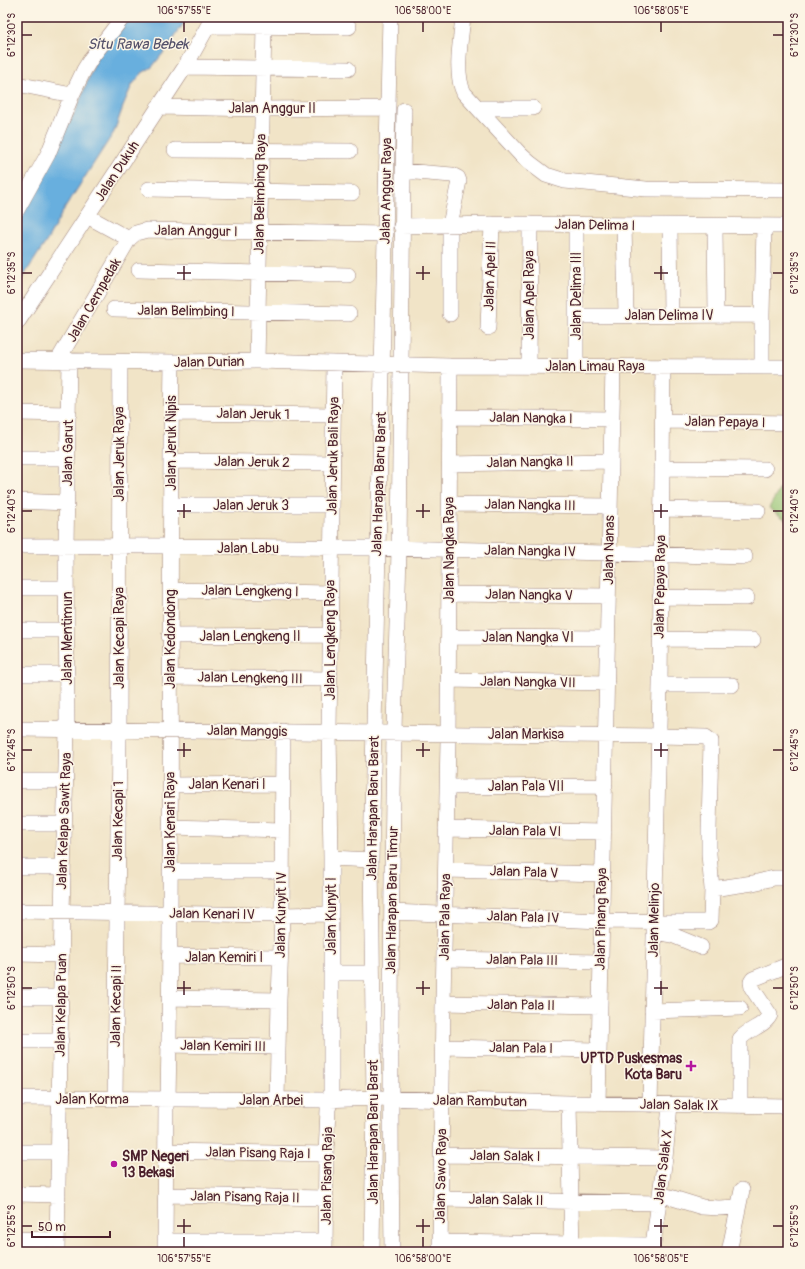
<svg xmlns="http://www.w3.org/2000/svg" width="805" height="1269" font-family="Pangolin,sans-serif">
<style>
.green{fill:#97c574;stroke:#707250}
.water{fill:#67afde;stroke:#586784}
.lines{fill:none;stroke-linecap:round;stroke-linejoin:round}
.minor-casing{stroke:#9e8279;stroke-width:16}
.minor{stroke:#fff;stroke-width:15}
.ticks{fill:none;stroke:#4a1f2b;stroke-width:1.5}
.poi-dot{fill:#b5179e;stroke:#fcf5e5;stroke-width:1.5}
.labels{text-anchor:middle;dominant-baseline:central;stroke-width:3;stroke-linejoin:round;paint-order:stroke}
.street-label{font-size:14px;fill:#4a1f2b;stroke:#fcf5e5}
.poi-label{font-size:14px;font-weight:bold;fill:#4a1f2b;stroke:#fcf5e5;text-anchor:end}
.water-label{font-size:15px;font-style:italic;fill:#54516a;stroke:#fcf5e5}
.neatline{fill:none;stroke:#4a1f2b;stroke-width:1.5}
.ticks-label{font-size:10px;text-anchor:middle;fill:#4a1f2b}
</style>
<rect width="100%" height="100%" fill="#fcf5e5"/>
<filter id="ink" filterUnits="userSpaceOnUse"><feTurbulence type="fractalNoise" baseFrequency=".025" numOctaves="2"/><feDisplacementMap in="SourceGraphic" scale="8" xChannelSelector="R" yChannelSelector="G"/><feConvolveMatrix kernelMatrix="1 2 1 2 8 2 1 2 1" color-interpolation-filters="sRGB"/></filter>
<filter id="wash" filterUnits="userSpaceOnUse"><feTurbulence type="fractalNoise" baseFrequency=".012" numOctaves="4" result="noise"/><feDisplacementMap in="SourceGraphic" scale="16" xChannelSelector="R" yChannelSelector="G"/><feGaussianBlur stdDeviation="0.9" result="paint"/><feColorMatrix in="noise" values="0 0 0 0 0 0 0 0 0 0 0 0 0 0 0 0 0 1.4 0 .05"/><feComposite in="paint" operator="in"/></filter>
<g filter="url(#wash)">
<rect width="100%" height="100%" fill="#f1e4c7"/>
<!-- green -->
<path class="green" d="M 788,474 L 788,521 L 769,508 Z"/>
<!-- water -->
<path class="water" d="M 126,17 L 188,17 L 164,52 L 152,67 L 142,73 L 132,85 L 125,101 L 114,132 L 63,211 L 48,239 L 17,286 L 17,215 L 77,108 L 100,49 Z"/>
</g>
<g filter="url(#ink)">
<g class="lines">
<defs>
<path id="minor" d="M 463,17 C 461,39 454,74 464,93 L 520,154 L 530,163 L 546,175 L 565,181 L 646,189 L 788,190
M 208,26 L 349,27
M 185,67 L 348,69
M 17,84 L 72,95
M 158,107 L 262,109 L 387,108
M 478,108 L 533,108
M 175,150 L 350,151
M 403,171 L 452,175 L 458,178 L 459,181 L 450,225 L 450,314
M 149,189 L 352,193
M 17,210 L 48,154 L 72,95 L 84,70 L 92,57 L 123,17
M 87,216 L 129,239 L 136,233 L 147,230 L 386,234
M 576,225 L 576,358 L 577,366
M 624,225 L 626,315
M 401,226 L 492,224 L 788,226
M 670,226 L 671,315
M 715,226 L 716,315
M 139,270 L 348,275
M 114,309 L 349,314
M 576,316 L 762,315
M 17,323 L 185,67 L 213,17
M 488,328 L 492,224
M 17,360 L 172,362 L 257,361 L 450,366 L 788,367
M 58,360 L 129,239
M 257,361 L 264,26
M 529,366 L 530,224
M 762,367 L 762,315 L 764,227
M 17,413 L 69,414
M 172,413 L 333,415
M 450,417 L 611,419
M 663,421 L 788,423
M 17,458 L 68,458
M 171,461 L 332,463
M 450,464 L 611,461
M 662,468 L 765,469
M 17,501 L 67,503
M 450,504 L 610,506
M 171,505 L 332,505
M 661,509 L 758,511
M 17,546 C 260,545 502,549 745,557
M 17,588 L 66,588
M 171,590 L 330,593
M 449,594 L 608,596
M 660,597 L 747,598
M 17,630 L 66,630
M 169,636 L 330,635
M 449,637 L 607,638
M 660,639 L 753,640
M 17,674 L 67,674
M 170,677 L 329,679
M 448,680 L 607,683
M 660,685 L 732,685
M 17,729 L 658,736 L 706,737 L 711,741 L 709,830 L 709,854 L 712,889 L 711,920 L 708,922 L 601,921 L 392,912
M 17,781 L 65,781
M 171,785 L 282,784
M 447,787 L 605,786
M 17,824 L 64,824
M 170,827 L 282,830
M 446,829 L 604,832
M 331,858 L 371,860
M 17,867 L 63,867
M 446,870 L 603,874
M 170,871 L 282,871
M 712,889 L 753,883 L 774,878 L 788,878
M 17,911 L 282,915 L 331,914
M 654,932 L 672,935 L 701,947
M 17,954 L 61,955
M 169,956 L 280,957
M 444,959 L 600,962
M 331,973 L 372,973
M 17,997 L 61,997
M 169,998 L 279,1000
M 443,1003 L 600,1006
M 652,1011 L 740,1008
M 17,1041 L 61,1041
M 168,1045 L 278,1047
M 442,1047 L 599,1050
M 17,1098 L 324,1100 L 374,1098 L 569,1103 L 788,1106
M 115,1099 L 119,739 L 120,362
M 168,1099 C 173,853 168,608 172,362
M 277,1100 L 279,1000 L 282,915 L 283,731
M 569,1103 L 572,1252
M 598,1104 L 613,366
M 650,1105 L 660,685 L 663,366
M 740,1106 L 740,1039 C 748,1029 765,1026 770,1015 L 752,988 L 751,982 L 753,979 L 788,965
M 165,1151 L 326,1154
M 17,1152 L 59,1152
M 441,1155 L 665,1158
M 17,1194 L 58,1195
M 660,1194 L 702,1207 L 719,1208 L 738,1207
M 165,1195 L 326,1198
M 440,1199 L 659,1203
M 17,1239 L 57,1240
M 166,1241 L 325,1241
M 440,1242 L 652,1245
M 57,1252 L 62,912 L 67,730 L 66,546 L 69,360
M 165,1252 L 166,1099
M 325,1252 L 326,1154 L 328,1109 L 331,1100 L 331,858 L 329,732 L 334,364
M 372,1252 L 374,1098 L 371,860 L 390,17
M 392,1252 C 390,1080 391,908 394,735 C 395,672 398,609 399,546 C 402,400 401,255 404,110
M 440,1252 L 443,1003 L 448,740 L 450,366
M 652,1252 L 665,1158 L 670,1105
M 729,1252 L 742,1190"/>
</defs>
<!-- minor casing -->
<use href="#minor" class="minor-casing"/>
<!-- minor -->
<use href="#minor" class="minor"/>
</g>
</g>
<!-- ticks -->
<path class="ticks" d="M 184,22 L 184,32M 423,22 L 423,32M 661,22 L 661,32M 22,35 L 32,35M 773,35 L 783,35M 184,266 L 184,280M 423,266 L 423,280M 661,266 L 661,280M 22,273 L 32,273M 177,273 L 191,273M 416,273 L 430,273M 654,273 L 668,273M 773,273 L 783,273M 184,504 L 184,518M 423,504 L 423,518M 661,504 L 661,518M 22,511 L 32,511M 177,511 L 191,511M 416,511 L 430,511M 654,511 L 668,511M 773,511 L 783,511M 184,743 L 184,757M 423,743 L 423,757M 661,743 L 661,757M 22,750 L 32,750M 177,750 L 191,750M 416,750 L 430,750M 654,750 L 668,750M 773,750 L 783,750M 184,981 L 184,995M 423,981 L 423,995M 661,981 L 661,995M 22,988 L 32,988M 177,988 L 191,988M 416,988 L 430,988M 654,988 L 668,988M 773,988 L 783,988M 184,1219 L 184,1233M 423,1219 L 423,1233M 661,1219 L 661,1233M 22,1226 L 32,1226M 177,1226 L 191,1226M 416,1226 L 430,1226M 654,1226 L 668,1226M 773,1226 L 783,1226M 184,1237 L 184,1247M 423,1237 L 423,1247M 661,1237 L 661,1247"/>
<!-- markers -->
<g class="poi-dot">
<path d="M689 1060h4v4h4v4h-4v4h-4v-4h-4v-4h4z"/>
<circle cx="114" cy="1164" r="4"/>
</g>
<g class="labels">
<!-- street labels -->
<g class="street-label">
<text x="272" y="108">Jalan Anggur II</text>
<text transform="translate(117 171) rotate(-57)">Jalan Dukuh</text>
<text transform="translate(386 191) rotate(-89)">Jalan Anggur Raya</text>
<text transform="translate(260 194) rotate(-89)">Jalan Belimbing Raya</text>
<text transform="translate(595 225) rotate(1)">Jalan Delima I</text>
<text transform="translate(196 231) rotate(1)">Jalan Anggur I</text>
<text transform="translate(490 276) rotate(-88)">Jalan Apel II</text>
<text transform="translate(529 295) rotate(-90)">Jalan Apel Raya</text>
<text transform="translate(576 296) rotate(-90)">Jalan Delima III</text>
<text transform="translate(94 300) rotate(-60)">Jalan Cempedak</text>
<text transform="translate(186 311) rotate(1)">Jalan Belimbing I</text>
<text x="669" y="315">Jalan Delima IV</text>
<text transform="translate(209 362) rotate(-1)">Jalan Durian</text>
<text x="595" y="366">Jalan Limau Raya</text>
<text transform="translate(253 414) rotate(1)">Jalan Jeruk 1</text>
<text transform="translate(531 418) rotate(1)">Jalan Nangka I</text>
<text transform="translate(725 422) rotate(1)">Jalan Pepaya I</text>
<text transform="translate(171 443) rotate(-90)">Jalan Jeruk Nipis</text>
<text transform="translate(68 453) rotate(-89)">Jalan Garut</text>
<text transform="translate(119 454) rotate(-90)">Jalan Jeruk Raya</text>
<text transform="translate(333 456) rotate(-89)">Jalan Jeruk Bali Raya</text>
<text transform="translate(252 462) rotate(1)">Jalan Jeruk 2</text>
<text transform="translate(530 462) rotate(-1)">Jalan Nangka II</text>
<text transform="translate(379 484) rotate(-88)">Jalan Harapan Baru Barat</text>
<text x="251" y="505">Jalan Jeruk 3</text>
<text transform="translate(530 505) rotate(1)">Jalan Nangka III</text>
<text x="248" y="548">Jalan Labu</text>
<text transform="translate(449 550) rotate(-90)">Jalan Nangka Raya</text>
<text transform="translate(609 550) rotate(-89)">Jalan Nanas</text>
<text transform="translate(530 551) rotate(1)">Jalan Nangka IV</text>
<text transform="translate(660 587) rotate(-89)">Jalan Pepaya Raya</text>
<text transform="translate(250 591) rotate(1)">Jalan Lengkeng I</text>
<text transform="translate(529 595) rotate(1)">Jalan Nangka V</text>
<text x="250" y="636">Jalan Lengkeng II</text>
<text x="528" y="637">Jalan Nangka VI</text>
<text transform="translate(67 638) rotate(-90)">Jalan Mentimun</text>
<text transform="translate(119 638) rotate(-90)">Jalan Kecapi Raya</text>
<text transform="translate(170 639) rotate(-90)">Jalan Kedondong</text>
<text transform="translate(330 640) rotate(-90)">Jalan Lengkeng Raya</text>
<text transform="translate(250 678) rotate(1)">Jalan Lengkeng III</text>
<text transform="translate(528 682) rotate(1)">Jalan Nangka VII</text>
<text transform="translate(247 731) rotate(1)">Jalan Manggis</text>
<text x="526" y="734">Jalan Markisa</text>
<text x="227" y="784">Jalan Kenari I</text>
<text x="526" y="786">Jalan Pala VII</text>
<text transform="translate(373 808) rotate(-89)">Jalan Harapan Baru Barat</text>
<text transform="translate(64 821) rotate(-88)">Jalan Kelapa Sawit Raya</text>
<text transform="translate(118 821) rotate(-89)">Jalan Kecapi 1</text>
<text transform="translate(170 822) rotate(-90)">Jalan Kenari Raya</text>
<text transform="translate(525 831) rotate(1)">Jalan Pala VI</text>
<text transform="translate(524 872) rotate(2)">Jalan Pala V</text>
<text transform="translate(392 900) rotate(-89)">Jalan Harapan Baru Timur</text>
<text transform="translate(212 914) rotate(1)">Jalan Kenari IV</text>
<text transform="translate(281 915) rotate(-89)">Jalan Kunyit IV</text>
<text transform="translate(331 916) rotate(-90)">Jalan Kunyit I</text>
<text transform="translate(445 917) rotate(-89)">Jalan Pala Raya</text>
<text transform="translate(523 917) rotate(2)">Jalan Pala IV</text>
<text transform="translate(601 919) rotate(-89)">Jalan Pinang Raya</text>
<text transform="translate(654 920) rotate(-89)">Jalan Melinjo</text>
<text x="224" y="957">Jalan Kemiri I</text>
<text transform="translate(522 960) rotate(1)">Jalan Pala III</text>
<text transform="translate(61 1005) rotate(-89)">Jalan Kelapa Puan</text>
<text transform="translate(521 1005) rotate(1)">Jalan Pala II</text>
<text transform="translate(116 1006) rotate(-89)">Jalan Kecapi II</text>
<text transform="translate(223 1046) rotate(1)">Jalan Kemiri III</text>
<text transform="translate(521 1048) rotate(1)">Jalan Pala I</text>
<text x="92" y="1099">Jalan Korma</text>
<text x="271" y="1100">Jalan Arbei</text>
<text transform="translate(480 1101) rotate(1)">Jalan Rambutan</text>
<text transform="translate(679 1105) rotate(1)">Jalan Salak IX</text>
<text transform="translate(373 1132) rotate(-90)">Jalan Harapan Baru Barat</text>
<text transform="translate(258 1153) rotate(1)">Jalan Pisang Raja I</text>
<text transform="translate(505 1156) rotate(1)">Jalan Salak I</text>
<text transform="translate(663 1167) rotate(-83)">Jalan Salak X</text>
<text transform="translate(327 1176) rotate(-89)">Jalan Pisang Raja</text>
<text transform="translate(441 1176) rotate(-89)">Jalan Sawo Raya</text>
<text transform="translate(245 1197) rotate(1)">Jalan Pisang Raja II</text>
<text transform="translate(506 1200) rotate(1)">Jalan Salak II</text>
</g>
<!-- poi labels -->
<g class="poi-label">
<text x="682" y="1058">UPTD Puskesmas<tspan x="682" dy="16">Kota Baru</tspan></text>
<text x="122" y="1156" text-anchor="start">SMP Negeri<tspan x="122" dy="16">13 Bekasi</tspan></text>
</g>
<!-- water labels -->
<g class="water-label">
<text x="138" y="44">Situ Rawa Bebek</text>
</g>
</g>
<!-- margin -->
<rect width="805" height="1269" fill="none" stroke="#fcf5e5" stroke-width="44"/>
<!-- scale -->
<path d="M32 1231v6h78v-6" fill="none" stroke="#4a1f2b" stroke-width="2"/>
<text x="38" y="1231" font-size="12" fill="#4a1f2b" stroke="#fcf5e5" stroke-width="3" paint-order="stroke">50 m</text>
<rect x="22" y="22" width="761" height="1225" class="neatline"/>
<g class="ticks-label">
<text x="184" y="14">106°57'55"E</text>
<text x="423" y="14">106°58'00"E</text>
<text x="661" y="14">106°58'05"E</text>
<text transform="translate(11 35) rotate(-90)" y="4">6°12'30"S</text>
<text transform="translate(794 35) rotate(-90)" y="4">6°12'30"S</text>
<text transform="translate(11 273) rotate(-90)" y="4">6°12'35"S</text>
<text transform="translate(794 273) rotate(-90)" y="4">6°12'35"S</text>
<text transform="translate(11 511) rotate(-90)" y="4">6°12'40"S</text>
<text transform="translate(794 511) rotate(-90)" y="4">6°12'40"S</text>
<text transform="translate(11 750) rotate(-90)" y="4">6°12'45"S</text>
<text transform="translate(794 750) rotate(-90)" y="4">6°12'45"S</text>
<text transform="translate(11 988) rotate(-90)" y="4">6°12'50"S</text>
<text transform="translate(794 988) rotate(-90)" y="4">6°12'50"S</text>
<text transform="translate(11 1226) rotate(-90)" y="4">6°12'55"S</text>
<text transform="translate(794 1226) rotate(-90)" y="4">6°12'55"S</text>
<text x="184" y="1262">106°57'55"E</text>
<text x="423" y="1262">106°58'00"E</text>
<text x="661" y="1262">106°58'05"E</text>
</g>
</svg>
